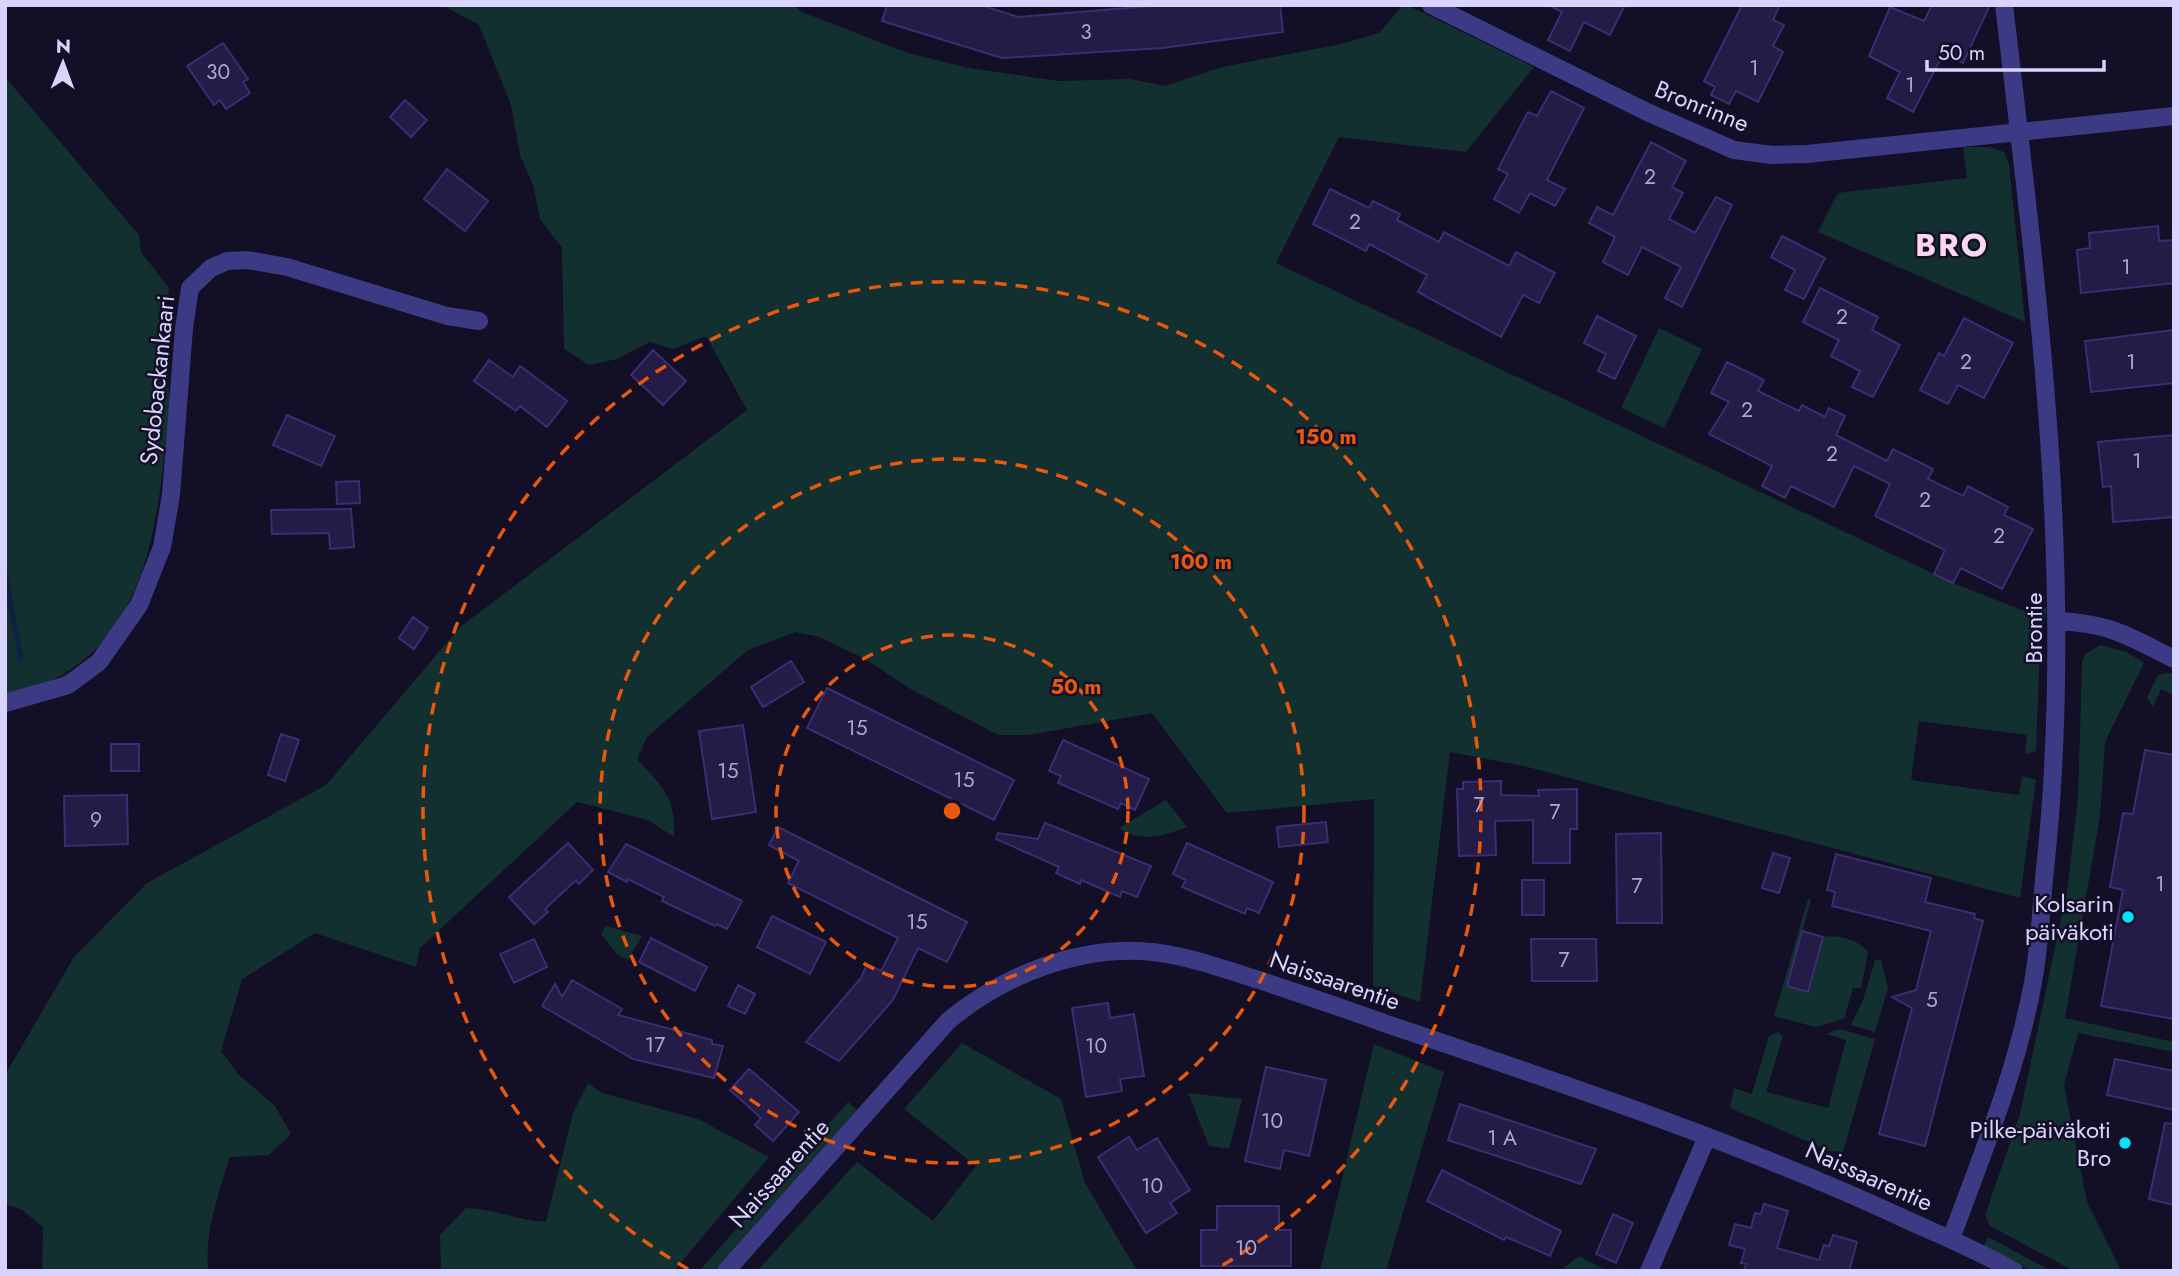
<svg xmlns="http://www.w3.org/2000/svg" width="2179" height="1276" font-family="Jost,sans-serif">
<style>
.green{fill:#12302f}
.water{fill:#0c2248}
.building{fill:#241b47;stroke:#3b2d73;stroke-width:2}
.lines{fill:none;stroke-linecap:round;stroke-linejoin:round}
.minor{stroke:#3d3a85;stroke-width:18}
.ring{fill:none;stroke:#e8590c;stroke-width:3.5;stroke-dasharray:12 9}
.poi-dot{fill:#00e5ff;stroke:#130f26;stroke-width:2.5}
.labels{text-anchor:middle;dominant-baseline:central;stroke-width:5;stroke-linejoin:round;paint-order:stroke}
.number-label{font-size:21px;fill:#aca6d1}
.street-label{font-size:24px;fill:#d9d4ff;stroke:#130f26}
.poi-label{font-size:24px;fill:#d9d4ff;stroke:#130f26;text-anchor:end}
.district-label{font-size:32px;font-weight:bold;letter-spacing:2px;fill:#ffd6f0;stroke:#130f26}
.centre{fill:#e8590c;stroke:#130f26;stroke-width:3.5}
.ring-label{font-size:21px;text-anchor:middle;font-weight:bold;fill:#e8590c;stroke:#130f26;stroke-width:5;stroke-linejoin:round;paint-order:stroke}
</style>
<rect width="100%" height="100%" fill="#130f26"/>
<!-- green -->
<path class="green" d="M 442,5 L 794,5 L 802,12 L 908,53 L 969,68 L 1059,81 L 1130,79 L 1165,86 L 1222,67 L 1341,44 L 1379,33 L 1403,5 L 1407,5 L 1534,67 L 1466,152 L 1339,137 L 1276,263 L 1953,583 L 2034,615 L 2047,607 L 2040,645 L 2036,751 L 2025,754 L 2027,735 L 1919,721 L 1911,780 L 2019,795 L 2022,776 L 2036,780 L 2020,898 L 1524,766 L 1450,752 L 1420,1002 L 1373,986 L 1374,799 L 1227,813 L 1152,713 L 1029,735 L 998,735 L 909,688 L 865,659 L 820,637 L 796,632 L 748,650 L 647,737 L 637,759 C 662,786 676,798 674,837 L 648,820 L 577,802 L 420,948 L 416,967 L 315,933 L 242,979 L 221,1051 L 238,1074 L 275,1106 L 291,1134 L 269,1155 L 230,1157 C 218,1196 205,1230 208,1271 L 42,1271 L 43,1227 L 22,1210 L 5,1204 L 5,1075 L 74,957 L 147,883 L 326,785 L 460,627 L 747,410 L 706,336 L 673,349 L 650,342 L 617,359 L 589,365 L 564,349 L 562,248 L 540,219 L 533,185 L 520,155 L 511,105 L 479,25 Z
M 5,77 L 139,235 L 141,252 L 169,288 C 167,312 157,350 161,373 C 162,382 170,389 170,397 C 171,419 165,443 163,466 C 151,574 124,669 5,697 L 5,586 L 19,660 L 23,659 L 5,562 Z
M 1963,147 L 1990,147 L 2004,152 L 2009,164 L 2025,322 L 1818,232 L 1838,193 L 1967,178 Z
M 1659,328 L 1702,349 L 1664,428 L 1621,408 Z
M 2100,645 L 2127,652 L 2144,663 L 2105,742 L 2100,816 L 2065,1018 L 2174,1042 L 2174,1052 L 2078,1033 L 2064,1085 L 2087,1202 L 2121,1271 L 2074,1271 L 1990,1226 L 1985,1215 L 2020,1114 L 2067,890 L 2078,799 L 2082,663 L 2085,654 Z
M 2168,673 L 2174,674 L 2174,695 L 2161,689 L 2153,707 L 2147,698 L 2158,675 Z
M 1166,800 L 1187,827 C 1164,836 1141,843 1119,828 Z
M 1808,899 L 1811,900 L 1787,986 L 1808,992 L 1823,937 C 1834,934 1860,939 1868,952 L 1861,988 L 1853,988 L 1844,1019 L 1815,1027 L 1774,1016 Z
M 606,926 L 642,936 L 628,960 L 617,954 L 601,934 Z
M 1875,960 L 1881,960 L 1888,988 L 1875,1032 L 1851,1025 L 1863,1000 Z
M 1839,1029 L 1875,1039 L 1843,1152 L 1830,1151 L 1730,1108 L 1734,1088 L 1752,1094 L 1769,1036 L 1778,1032 L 1783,1036 L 1766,1092 L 1828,1108 L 1846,1040 L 1827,1034 Z
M 962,1043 L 1061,1099 L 1085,1183 L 1137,1271 L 757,1271 L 857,1162 L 933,1221 L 976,1166 L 904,1109 Z
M 1374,1044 L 1444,1072 L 1386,1271 L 1320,1271 Z
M 588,1083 L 602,1093 L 698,1119 L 769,1157 L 674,1271 L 441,1271 L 440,1235 L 466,1208 C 493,1209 518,1220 546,1222 L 573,1113 Z
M 1188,1093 L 1242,1099 L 1229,1149 L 1209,1146 Z
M 848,1102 L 857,1110 L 714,1271 L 699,1271 Z
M 1988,1237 L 2052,1271 L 2031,1271 L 1984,1246 Z
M 1579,1256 L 1607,1271 L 1560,1271 Z"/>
<!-- water -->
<path class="water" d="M 5,562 L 23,660 L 19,662 L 5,586 Z"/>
<!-- building -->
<path class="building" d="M 887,5 L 981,5 L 1018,17 L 1163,5 L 1280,5 L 1283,32 L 1163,48 L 1002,58 L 882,21 Z
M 1549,5 L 1625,5 L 1610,35 L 1584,22 L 1570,51 L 1548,40 L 1562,12 Z
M 1742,5 L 1780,5 L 1773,20 L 1784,25 L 1773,46 L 1783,52 L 1758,102 L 1736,91 L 1729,104 L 1711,95 L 1715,87 L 1704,81 Z
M 1932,5 L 1990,5 L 1963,63 L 1943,54 L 1913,112 L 1887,98 L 1900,72 L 1869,56 L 1890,7 L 1924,21 Z
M 223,43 L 248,79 L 243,82 L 250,93 L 226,109 L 220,100 L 214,105 L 187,66 Z
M 1551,91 L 1584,108 L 1547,180 L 1565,189 L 1555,206 L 1530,193 L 1519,213 L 1494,199 L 1508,174 L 1498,169 L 1528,112 L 1537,116 Z
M 405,100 L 427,120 L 411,137 L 390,117 Z
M 1651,142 L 1686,161 L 1672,187 L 1683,193 L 1669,219 L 1695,233 L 1716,197 L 1732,205 L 1682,307 L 1665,298 L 1681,267 L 1642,247 L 1628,275 L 1603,262 L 1615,237 L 1589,223 L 1597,207 L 1613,215 Z
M 447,169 L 488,201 L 465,231 L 424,199 Z
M 1330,189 L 1369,208 L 1373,201 L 1400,214 L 1397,220 L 1439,242 L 1444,232 L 1509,266 L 1516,252 L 1555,273 L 1539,303 L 1523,295 L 1501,337 L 1418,292 L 1427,275 L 1369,244 L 1366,251 L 1313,224 Z
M 2158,226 L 2159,241 L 2174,240 L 2174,283 L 2081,293 L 2077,250 L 2090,248 L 2089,233 Z
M 1782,236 L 1825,258 L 1804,299 L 1785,290 L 1795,270 L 1771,257 Z
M 1820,288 L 1878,317 L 1872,330 L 1900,345 L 1873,397 L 1852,387 L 1860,371 L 1831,356 L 1839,340 L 1803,322 Z
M 1597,316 L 1636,336 L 1615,379 L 1598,371 L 1606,354 L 1584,343 Z
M 1964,318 L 2013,343 L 1984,398 L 1958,385 L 1948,404 L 1920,390 L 1939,353 L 1944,356 Z
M 2174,330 L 2174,383 L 2091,392 L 2085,341 Z
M 653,350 L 686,381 L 663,405 L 631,375 Z
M 489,360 L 513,377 L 520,366 L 567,401 L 547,427 L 520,406 L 516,411 L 474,381 Z
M 1727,362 L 1764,380 L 1758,391 L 1799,411 L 1802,405 L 1825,417 L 1829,408 L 1845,416 L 1836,435 L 1887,461 L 1893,449 L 1933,469 L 1928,479 L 1963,496 L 1968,486 L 2008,507 L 2004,515 L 2033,529 L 2002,589 L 1961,568 L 1953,583 L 1934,574 L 1945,550 L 1875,516 L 1890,484 L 1854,466 L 1834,507 L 1791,486 L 1785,498 L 1762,486 L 1772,466 L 1709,434 L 1729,402 L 1711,393 Z
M 287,415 L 335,436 L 321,466 L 273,445 Z
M 2174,435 L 2174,517 L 2113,522 L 2111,486 L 2103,487 L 2098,442 Z
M 359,481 L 360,503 L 337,504 L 336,482 Z
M 351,509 L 354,547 L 330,549 L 329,533 L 272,534 L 271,510 Z
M 413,617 L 428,628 L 414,649 L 399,638 Z
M 791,661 L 804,682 L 763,707 L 751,687 Z
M 827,688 L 1014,780 L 994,820 L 807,728 Z
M 743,725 L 756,812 L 712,819 L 699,731 Z
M 281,734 L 299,740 L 285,781 L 268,775 Z
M 1063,740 L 1149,779 L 1135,810 L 1121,803 L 1118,809 L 1058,783 L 1061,776 L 1049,771 Z
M 111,744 L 139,744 L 139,771 L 111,771 Z
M 2145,750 L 2174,755 L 2174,1019 L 2101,1006 L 2123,890 L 2110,887 L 2123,813 L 2133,814 Z
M 1501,781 L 1501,795 L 1539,796 L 1538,790 L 1577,789 L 1577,829 L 1570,829 L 1570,863 L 1533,863 L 1533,820 L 1495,821 L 1496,855 L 1459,856 L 1457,789 L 1463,789 L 1463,782 Z
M 127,795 L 128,844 L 65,846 L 64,796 Z
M 1326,822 L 1328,842 L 1279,847 L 1277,827 Z
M 1045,823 L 1151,866 L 1137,897 L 1122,891 L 1120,897 L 1081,880 L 1080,884 L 1056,873 L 1059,867 L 996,839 L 998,833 L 1038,839 Z
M 778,827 L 967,922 L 947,962 L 918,948 L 893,1000 L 839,1061 L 806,1042 L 861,978 L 867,964 L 881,971 L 898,938 L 788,883 L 799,861 L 769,845 Z
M 1661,833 L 1662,923 L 1617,923 L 1616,834 Z
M 568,843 L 593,870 L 579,884 L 576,880 L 545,909 L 548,912 L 534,924 L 509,897 Z
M 1187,843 L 1273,882 L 1259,913 L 1247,908 L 1245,914 L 1182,887 L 1186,880 L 1173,874 Z
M 626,844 L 742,901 L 727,929 L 717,924 L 715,926 L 662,901 L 664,897 L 628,879 L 627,882 L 608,872 Z
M 1773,853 L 1790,858 L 1779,893 L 1762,888 Z
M 1836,854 L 1931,878 L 1925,902 L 1975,914 L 1974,918 L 1983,921 L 1925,1146 L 1879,1134 L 1912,1008 L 1892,997 L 1916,990 L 1931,931 L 1832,906 L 1835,892 L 1827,890 Z
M 1522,880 L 1544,880 L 1544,915 L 1522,915 Z
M 772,916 L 826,942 L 810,974 L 757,947 Z
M 1802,931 L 1823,937 L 1808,992 L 1787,986 Z
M 651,938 L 707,967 L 695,991 L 639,962 Z
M 534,939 L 547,967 L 514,983 L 500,954 Z
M 1531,939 L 1596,939 L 1597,981 L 1532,981 Z
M 572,980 L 622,1009 L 618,1015 L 712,1040 L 712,1044 L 723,1046 L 714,1078 L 633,1059 L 542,1006 L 555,984 L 562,997 Z
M 738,985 L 755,994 L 745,1014 L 728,1006 Z
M 1108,1003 L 1110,1018 L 1134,1014 L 1144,1076 L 1120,1079 L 1122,1091 L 1086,1097 L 1072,1008 Z
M 2115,1059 L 2174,1071 L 2174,1110 L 2107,1095 Z
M 1266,1067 L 1326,1080 L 1309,1156 L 1284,1150 L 1280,1169 L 1245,1161 Z
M 749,1069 L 799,1112 L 773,1141 L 755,1125 L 761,1118 L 730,1090 Z
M 1460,1104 L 1596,1149 L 1581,1184 L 1448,1140 Z
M 2165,1123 L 2174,1124 L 2174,1205 L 2149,1199 Z
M 1129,1137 L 1137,1150 L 1157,1138 L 1190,1190 L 1170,1203 L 1177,1213 L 1146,1233 L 1098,1157 Z
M 1442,1170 L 1561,1231 L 1550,1256 L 1506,1237 L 1504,1240 L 1427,1201 Z
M 1764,1204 L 1788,1211 L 1777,1248 L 1819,1260 L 1824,1245 L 1829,1246 L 1833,1235 L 1857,1242 L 1849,1271 L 1744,1271 L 1746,1264 L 1741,1263 L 1745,1249 L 1729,1245 L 1735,1224 L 1751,1228 L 1755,1213 L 1761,1214 Z
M 1217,1206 L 1279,1206 L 1279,1230 L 1291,1230 L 1291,1266 L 1201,1266 L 1201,1230 L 1217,1230 Z
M 1613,1214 L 1633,1223 L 1616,1263 L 1596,1254 Z"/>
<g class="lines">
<!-- minor -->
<path class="minor" d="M 1431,5 L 1647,112 L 1734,150 L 1772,155 L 1807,154 L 2174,116
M 2059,621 C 2112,624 2128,636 2174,659
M 5,703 L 68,685 L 99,662 L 139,605 L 162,547 L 171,495 L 184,328 L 190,288 L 211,268 L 227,261 L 247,260 L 287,267 L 447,316 L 479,321
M 1951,1239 C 1982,1154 2017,1071 2033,982 C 2040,945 2041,907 2045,869 C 2076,580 2038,293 2004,5
M 726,1271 L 948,1021 C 995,982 1057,954 1120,951 C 1168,948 1214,966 1259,980 C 1301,994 1343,1008 1384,1023 C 1560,1083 1737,1141 1905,1219 C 1942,1236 1979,1251 2014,1271
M 1649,1271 L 1707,1137"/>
</g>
<!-- distance rings -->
<g class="ring">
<circle cx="952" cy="811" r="176"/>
<circle cx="952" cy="811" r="352"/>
<path d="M688 1269A529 529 0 1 1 1216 1269"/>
</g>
<!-- markers -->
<g class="poi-dot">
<circle cx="2128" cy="917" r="7"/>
<circle cx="2125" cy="1143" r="7"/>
</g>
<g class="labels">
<!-- number labels -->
<g class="number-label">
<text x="1086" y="32">3</text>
<text x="1754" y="68">1</text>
<text x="218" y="72">30</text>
<text x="1910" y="85">1</text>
<text x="1650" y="177">2</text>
<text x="1355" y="222">2</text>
<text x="2126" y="267">1</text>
<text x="1842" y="317">2</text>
<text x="1966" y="362">2</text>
<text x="2131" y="362">1</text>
<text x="1747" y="410">2</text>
<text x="1832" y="454">2</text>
<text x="2137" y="461">1</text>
<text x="1925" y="500">2</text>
<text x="1999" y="536">2</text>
<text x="857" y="728">15</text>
<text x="728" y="771">15</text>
<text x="964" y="780">15</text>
<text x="1479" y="805">7</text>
<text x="1555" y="812">7</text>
<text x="96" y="820">9</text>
<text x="2160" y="884">1</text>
<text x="1637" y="886">7</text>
<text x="917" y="922">15</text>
<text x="1564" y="960">7</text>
<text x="1932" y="1000">5</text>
<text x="655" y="1045">17</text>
<text x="1096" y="1046">10</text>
<text x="1272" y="1121">10</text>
<text x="1502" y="1138">1 A</text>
<text x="1152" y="1186">10</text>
<text x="1246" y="1248">10</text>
</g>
<!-- street labels -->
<g class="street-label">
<text transform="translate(1702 106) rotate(22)">Bronrinne</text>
<text transform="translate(157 380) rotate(-84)">Sydobackankaari</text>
<text transform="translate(2033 628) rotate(-90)">Brontie</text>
<text transform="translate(1335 980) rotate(19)">Naissaarentie</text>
<text transform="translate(779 1173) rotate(-48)">Naissaarentie</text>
<text transform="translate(1869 1176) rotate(24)">Naissaarentie</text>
</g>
<!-- poi labels -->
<g class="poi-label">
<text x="2114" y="903">Kolsarin<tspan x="2114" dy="28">päiväkoti</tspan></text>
<text x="2111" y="1129">Pilke-päiväkoti<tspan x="2111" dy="28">Bro</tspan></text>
</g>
<!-- district labels -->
<g class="district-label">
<text x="1952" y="245">BRO</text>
</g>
</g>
<circle cx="952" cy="811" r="10" class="centre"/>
<g class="ring-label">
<text x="1326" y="444">150 m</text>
<text x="1201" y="569">100 m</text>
<text x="1076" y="694">50 m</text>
</g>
<!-- border -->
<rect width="2179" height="1276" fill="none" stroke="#d9d4ff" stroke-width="14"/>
<!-- north arrow -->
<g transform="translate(63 63) rotate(1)" stroke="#130f26" stroke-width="5" paint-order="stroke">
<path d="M0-5L12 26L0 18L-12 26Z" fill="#d9d4ff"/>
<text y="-10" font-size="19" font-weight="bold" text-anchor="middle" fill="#d9d4ff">N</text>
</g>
<!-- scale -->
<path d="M1927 60v10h177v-10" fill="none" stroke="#d9d4ff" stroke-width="3.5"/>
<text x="1938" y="60" font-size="21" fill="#d9d4ff" stroke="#130f26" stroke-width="5" paint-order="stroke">50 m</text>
</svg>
